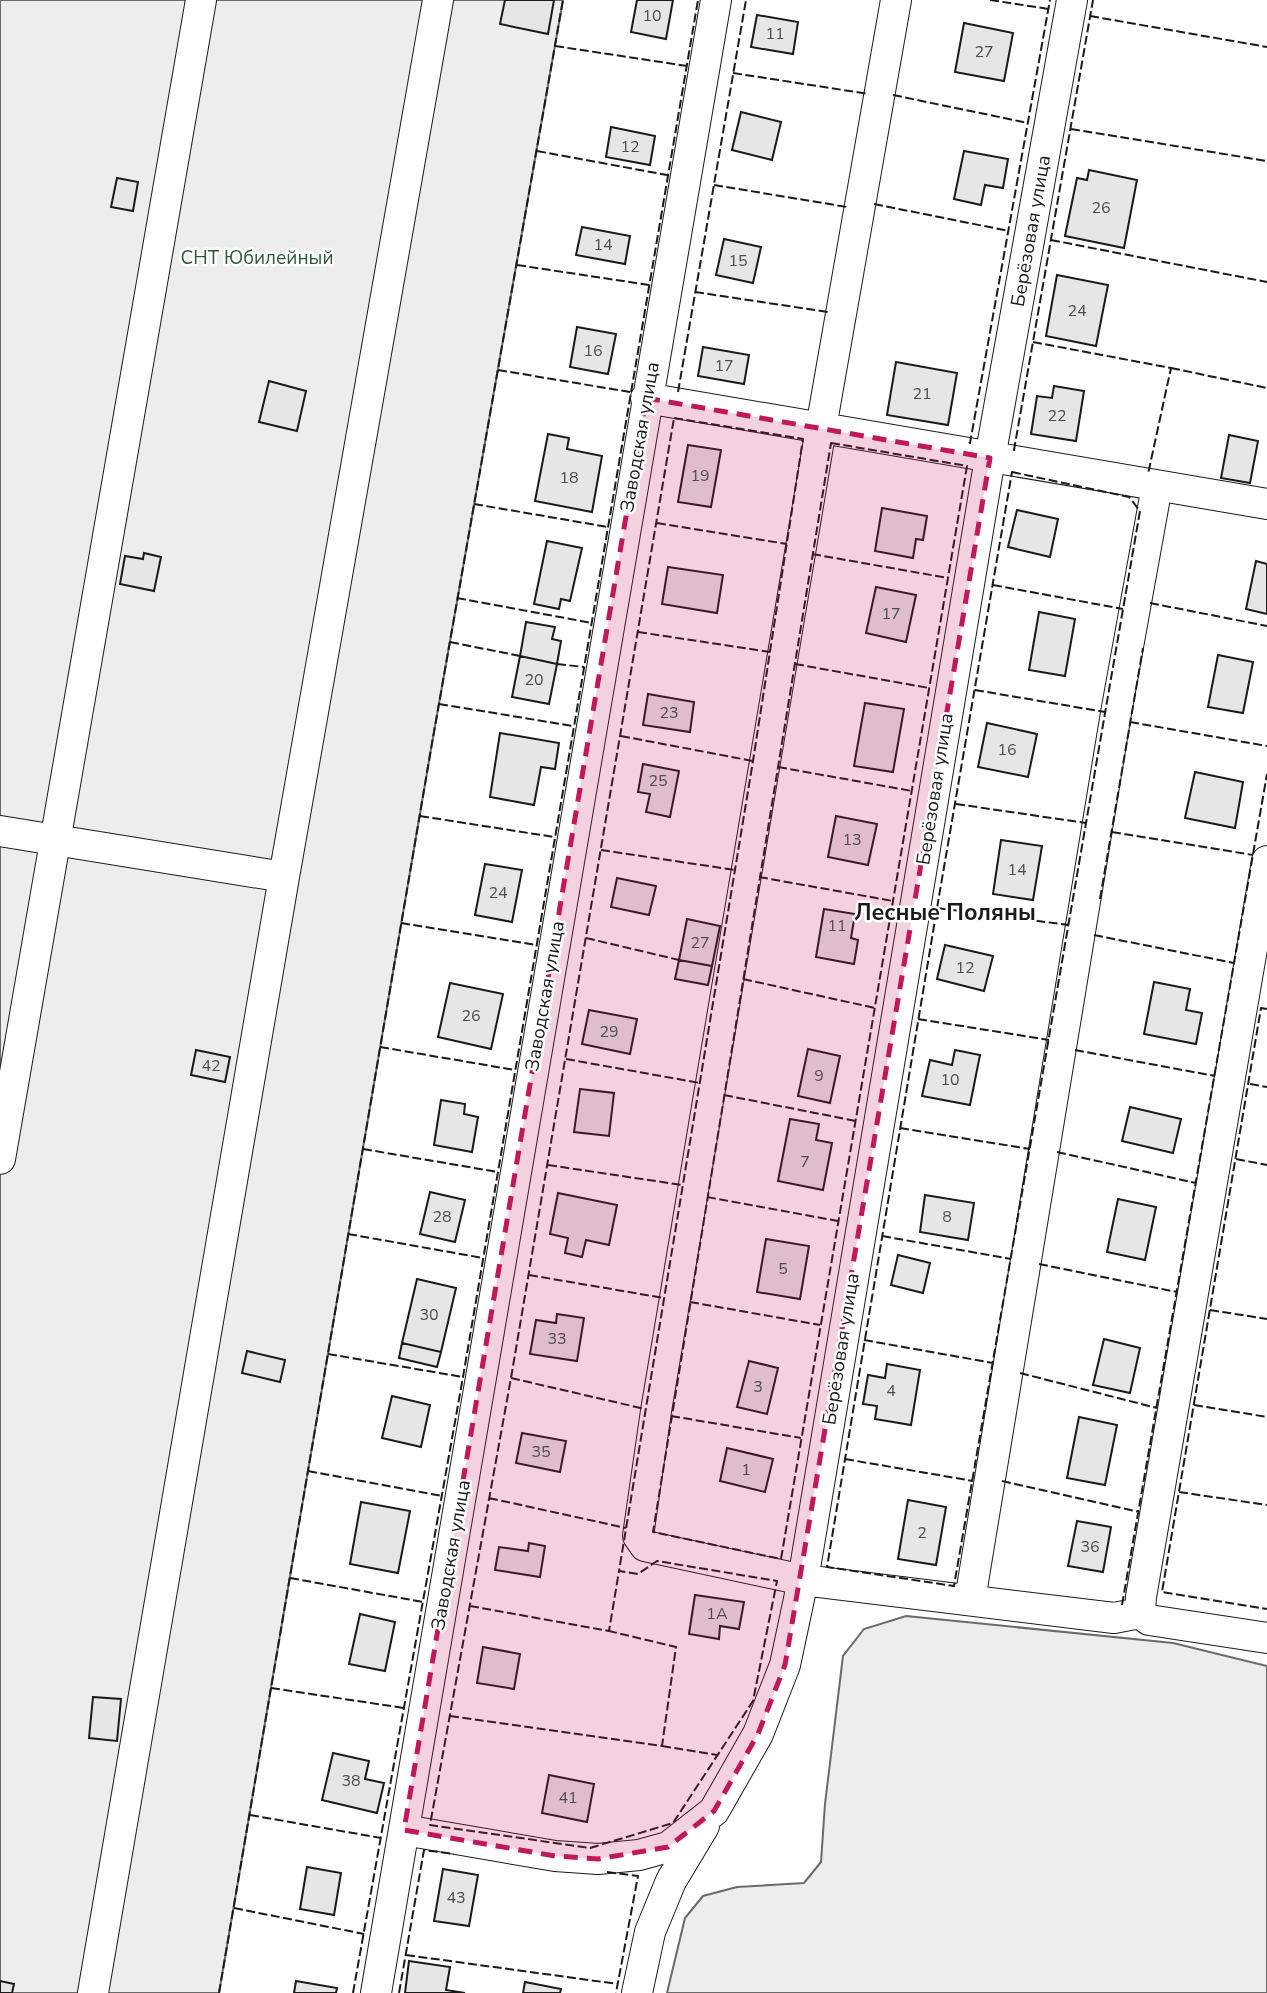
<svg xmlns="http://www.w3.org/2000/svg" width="1267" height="1993" font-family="'Nunito Sans',sans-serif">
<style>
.green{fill:#ededed;stroke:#6a6a6a;stroke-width:2}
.building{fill:#e6e6e6;stroke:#1a1a1a;stroke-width:2}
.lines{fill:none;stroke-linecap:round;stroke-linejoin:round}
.minor-casing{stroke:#1a1a1a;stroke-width:32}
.minor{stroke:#fff;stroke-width:30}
.fence{stroke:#1a1a1a;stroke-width:2;stroke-dasharray:9 3.5;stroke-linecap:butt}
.marked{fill:#c2185b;fill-opacity:0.2;stroke:#c2185b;stroke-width:5;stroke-dasharray:14 9;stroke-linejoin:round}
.labels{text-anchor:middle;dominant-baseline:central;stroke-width:5;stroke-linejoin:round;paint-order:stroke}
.number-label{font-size:16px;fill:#4d4d4d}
.street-label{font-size:19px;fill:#1a1a1a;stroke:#fff}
.park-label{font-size:19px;fill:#2b5a34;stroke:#fff}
.quarter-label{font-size:23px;font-weight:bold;fill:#1a1a1a;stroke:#fff}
</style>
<rect width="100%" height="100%" fill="#fff"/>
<!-- green -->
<path class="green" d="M 0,0 L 563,0 L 431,749 L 219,1993 L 0,1993 Z
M 906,1616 L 1173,1643 L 1267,1666 L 1267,1993 L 667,1993 L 685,1918 L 703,1896 L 737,1887 L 804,1883 L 821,1862 L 825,1804 L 843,1656 L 864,1629 Z"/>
<!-- building -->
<path class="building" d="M 505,0 L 554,0 L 548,34 L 500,24 Z
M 637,0 L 673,0 L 666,39 L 631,32 Z
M 757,15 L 798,22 L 793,54 L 751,47 Z
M 964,23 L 1013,33 L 1004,81 L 955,72 Z
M 741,112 L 781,122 L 772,160 L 732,150 Z
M 611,127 L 655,136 L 650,165 L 606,157 Z
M 964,151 L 1008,159 L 1003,188 L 985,185 L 981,205 L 954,199 Z
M 1089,170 L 1137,180 L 1124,248 L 1065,236 L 1077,178 L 1087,180 Z
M 117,178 L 138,182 L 133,211 L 111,207 Z
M 582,227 L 630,236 L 625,264 L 576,255 Z
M 724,239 L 761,247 L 753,283 L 716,275 Z
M 1057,275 L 1108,285 L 1096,346 L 1046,336 Z
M 577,327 L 616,334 L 608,374 L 570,367 Z
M 703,347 L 749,355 L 744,384 L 698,376 Z
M 896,362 L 957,373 L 948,425 L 887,415 Z
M 269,381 L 306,391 L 297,431 L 259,422 Z
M 1054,386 L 1084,391 L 1076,441 L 1031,434 L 1037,396 L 1052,398 Z
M 548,434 L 569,438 L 567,449 L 602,456 L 592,512 L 535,501 Z
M 1229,435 L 1258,441 L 1250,483 L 1221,478 Z
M 688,445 L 721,450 L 711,507 L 678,502 Z
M 882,508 L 927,516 L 923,540 L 916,539 L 913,558 L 875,551 Z
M 1017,510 L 1058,519 L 1050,557 L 1008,547 Z
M 547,541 L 582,548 L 570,601 L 561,599 L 559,609 L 534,604 Z
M 144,553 L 161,557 L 154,591 L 120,584 L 125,556 L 143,559 Z
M 1256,561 L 1267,564 L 1267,614 L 1246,609 Z
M 668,567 L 723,575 L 717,613 L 662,604 Z
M 876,587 L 916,595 L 906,642 L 866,633 Z
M 1039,612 L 1075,619 L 1065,676 L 1029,670 Z
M 526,622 L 555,627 L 552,639 L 561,641 L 557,664 L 520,656 Z
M 1218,655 L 1253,662 L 1243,713 L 1208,707 Z
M 520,656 L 557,664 L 549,704 L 512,697 Z
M 648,694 L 694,702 L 690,732 L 643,725 Z
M 865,703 L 904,709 L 893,772 L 854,766 Z
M 987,723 L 1037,734 L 1028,777 L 978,767 Z
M 500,733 L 559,743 L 555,769 L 541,767 L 534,805 L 490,797 Z
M 643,764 L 679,771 L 670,817 L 646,812 L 650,794 L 638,792 Z
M 1195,772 L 1243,782 L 1235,828 L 1185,818 Z
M 836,816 L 877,824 L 868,865 L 828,857 Z
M 1001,840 L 1042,846 L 1033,900 L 993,894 Z
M 485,864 L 522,870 L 512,922 L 475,915 Z
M 617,878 L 656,886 L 649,915 L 611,907 Z
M 824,909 L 855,914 L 851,938 L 858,940 L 854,964 L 816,957 Z
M 687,919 L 720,926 L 712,966 L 679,960 Z
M 945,945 L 993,956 L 984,991 L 937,979 Z
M 679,960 L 712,966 L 708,985 L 675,979 Z
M 1154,982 L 1190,989 L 1186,1010 L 1202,1013 L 1196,1044 L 1144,1034 Z
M 450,983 L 503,994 L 491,1049 L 438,1037 Z
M 589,1010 L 637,1019 L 630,1054 L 582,1044 Z
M 808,1049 L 840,1056 L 830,1103 L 798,1096 Z
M 196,1050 L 230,1057 L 225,1082 L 191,1075 Z
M 955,1050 L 980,1055 L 970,1105 L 922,1096 L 930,1060 L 952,1065 Z
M 580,1089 L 614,1093 L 609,1136 L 574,1132 Z
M 441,1100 L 465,1104 L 464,1114 L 478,1117 L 472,1152 L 434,1145 Z
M 1130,1107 L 1181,1119 L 1173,1153 L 1122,1141 Z
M 790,1119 L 819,1124 L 816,1140 L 832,1143 L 823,1190 L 778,1181 Z
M 430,1192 L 465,1200 L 455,1242 L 420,1234 Z
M 558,1193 L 617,1205 L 609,1245 L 586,1240 L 582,1257 L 565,1253 L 568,1238 L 550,1234 Z
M 925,1195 L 974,1203 L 968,1240 L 920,1232 Z
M 1118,1199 L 1156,1207 L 1145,1260 L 1107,1252 Z
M 766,1239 L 809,1246 L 800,1299 L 757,1292 Z
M 898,1255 L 930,1263 L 923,1293 L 891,1285 Z
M 417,1279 L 456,1288 L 441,1352 L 402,1343 Z
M 557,1314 L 584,1318 L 577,1361 L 530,1354 L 536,1320 L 556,1323 Z
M 1104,1339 L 1140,1348 L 1130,1393 L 1093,1385 Z
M 402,1343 L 441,1352 L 437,1367 L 399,1358 Z
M 247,1351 L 285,1360 L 280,1382 L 242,1373 Z
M 749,1361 L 778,1368 L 767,1414 L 737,1407 Z
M 887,1364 L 920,1370 L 911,1425 L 875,1419 L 877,1406 L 863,1404 L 868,1375 L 885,1378 Z
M 392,1396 L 430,1405 L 421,1447 L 382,1438 Z
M 1079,1417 L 1117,1425 L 1105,1485 L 1067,1478 Z
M 522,1433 L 566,1441 L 560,1472 L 516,1463 Z
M 727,1448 L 773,1459 L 765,1492 L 720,1481 Z
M 908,1500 L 946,1507 L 936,1565 L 898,1559 Z
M 361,1502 L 410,1511 L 398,1573 L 350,1564 Z
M 1077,1521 L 1111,1527 L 1103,1572 L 1068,1566 Z
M 529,1543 L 545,1546 L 540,1577 L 495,1570 L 499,1547 L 528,1551 Z
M 695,1595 L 744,1602 L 739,1629 L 720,1626 L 719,1639 L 689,1634 Z
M 360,1614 L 395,1622 L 385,1671 L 349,1664 Z
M 483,1647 L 520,1654 L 514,1689 L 477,1683 Z
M 93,1697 L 121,1699 L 117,1741 L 89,1738 Z
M 333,1753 L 369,1761 L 365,1779 L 384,1783 L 377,1813 L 322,1800 Z
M 549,1775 L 594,1784 L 587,1822 L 542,1813 Z
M 307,1867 L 341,1873 L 334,1915 L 300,1909 Z
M 443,1869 L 478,1875 L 469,1926 L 434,1921 Z
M 409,1961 L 450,1967 L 446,1990 L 465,1993 L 405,1993 Z
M 0,1981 L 14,1984 L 12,1993 L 0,1993 Z
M 296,1981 L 337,1988 L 336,1993 L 294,1993 Z
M 525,1982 L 561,1989 L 560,1993 L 523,1993 Z"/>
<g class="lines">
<defs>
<path id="minor" d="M 896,0 L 821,428 L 656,1411 L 638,1536 L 645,1546 L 803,1580 L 1114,1618 L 1140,1613
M 646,398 L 1267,504
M 0,831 L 284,877
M 0,1159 L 201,0
M 970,1600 L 1116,713 L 1157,486
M 1140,1613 L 1141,1597 L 1267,861
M 1140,1613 L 1149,1620 L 1267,1638
M 404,1830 L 555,1856 L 598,1859 L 639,1855 L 668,1847 L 714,1811 L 758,1734 L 785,1665 L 803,1580 L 990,458 L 1072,0
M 93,1993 L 284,877 L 438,0
M 376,1993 L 716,0
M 637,1993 L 650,1932 L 671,1881 L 704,1826"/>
</defs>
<!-- minor casing -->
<use href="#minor" class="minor-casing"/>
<!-- minor -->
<use href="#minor" class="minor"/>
<!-- fence -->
<path class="fence" d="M 990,0 L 1049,9
M 1090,16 L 1267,47
M 555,46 L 687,66
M 733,73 L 869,94
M 893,95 L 1028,123
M 1071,129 L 1267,161
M 537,151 L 667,175
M 714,185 L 847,207
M 874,204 L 1009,231
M 1051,240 L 1267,282
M 517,265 L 649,285
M 695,292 L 828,312
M 1033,342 L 1171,368 L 1148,474
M 1171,368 L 1267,388
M 498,370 L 630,392
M 678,392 L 746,0
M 674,418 L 803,439 L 753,761 L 619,1571 L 638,1574 L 657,1561 L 777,1581 L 753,1701 L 673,1823 L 590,1848 L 430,1825 L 511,1378 Z
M 969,442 L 970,443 L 1050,0
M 831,443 L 967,466 L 781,1559 L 653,1532 Z
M 1015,450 L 1014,450 L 1093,0
M 1012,472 L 1129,497 L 1140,511 L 954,1586 L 827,1567 L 937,908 Z
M 474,504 L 608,527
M 657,523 L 787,544
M 812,554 L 948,578
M 993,585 L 1123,609
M 457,598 L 592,623
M 1150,603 L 1267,626
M 638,632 L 770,652
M 450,642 L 520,656
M 557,664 L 584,667
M 795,664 L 929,688
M 975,690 L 1105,712
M 439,704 L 573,726
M 1130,722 L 1267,746
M 621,736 L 753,761
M 778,767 L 912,791
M 956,804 L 1086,823
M 420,816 L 554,837
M 1112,832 L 1253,855
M 601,850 L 735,870
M 759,877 L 893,901
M 1100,899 L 1143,648
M 937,908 L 1069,925
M 401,923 L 536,945
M 1094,935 L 1234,963
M 586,938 L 679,960
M 743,979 L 875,1008
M 1267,1009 L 1261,1008 L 1162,1592 L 1267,1609
M 918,1019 L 1049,1040
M 380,1047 L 515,1070
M 1075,1050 L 1215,1076
M 566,1059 L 700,1083
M 1250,1084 L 1267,1087
M 724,1095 L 856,1121
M 900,1128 L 1030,1149
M 363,1149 L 498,1172
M 1057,1152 L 1196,1183
M 1236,1159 L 1267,1165
M 548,1165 L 682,1185
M 707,1197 L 838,1221
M 348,1234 L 483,1258
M 882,1236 L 1011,1259
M 1039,1264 L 1177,1292
M 529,1275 L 664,1298
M 690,1302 L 820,1325
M 1210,1310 L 1267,1319
M 864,1340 L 993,1363
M 328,1354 L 463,1377
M 1020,1373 L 1157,1408
M 511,1378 L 645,1409
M 1194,1405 L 1267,1417
M 671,1416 L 801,1438
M 845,1459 L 973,1481
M 308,1471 L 442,1496
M 1002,1481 L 1139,1512
M 1179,1492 L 1267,1505
M 489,1498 L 626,1528
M 290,1578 L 423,1602
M 1122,1605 L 1267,774
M 470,1606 L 609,1631 L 619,1571
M 271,1688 L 404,1708
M 450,1716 L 662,1746 L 676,1647 L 609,1631
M 662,1746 L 717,1755
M 250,1815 L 381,1838
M 607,1872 L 638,1876 L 616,1993
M 234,1908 L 364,1934
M 406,1955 L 618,1984
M 219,1993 L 431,749 L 563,0
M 353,1993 L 463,1377 L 698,0
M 399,1993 L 424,1850 L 454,1854"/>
</g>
<!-- marked area -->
<path class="marked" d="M 646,398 L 990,458 L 785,1665 L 758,1734 L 714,1811 L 668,1847 L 598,1859 L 555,1856 L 404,1830 Z"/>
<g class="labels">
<!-- number labels -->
<g class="number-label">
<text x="652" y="16">10</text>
<text x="775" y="34">11</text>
<text x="984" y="52">27</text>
<text x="630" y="147">12</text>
<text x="1101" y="208">26</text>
<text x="603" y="245">14</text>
<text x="738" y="261">15</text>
<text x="1077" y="311">24</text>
<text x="593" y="351">16</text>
<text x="724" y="366">17</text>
<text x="922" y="394">21</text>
<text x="1057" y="416">22</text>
<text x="700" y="476">19</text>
<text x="569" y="478">18</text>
<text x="891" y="614">17</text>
<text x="534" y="680">20</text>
<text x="669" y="713">23</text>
<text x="1007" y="750">16</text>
<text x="658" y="781">25</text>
<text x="852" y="840">13</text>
<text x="1017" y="870">14</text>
<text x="498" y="893">24</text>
<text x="837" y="926">11</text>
<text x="700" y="943">27</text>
<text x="965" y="968">12</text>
<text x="471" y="1016">26</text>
<text x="609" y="1032">29</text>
<text x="211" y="1066">42</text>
<text x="819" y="1076">9</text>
<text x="950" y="1080">10</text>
<text x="805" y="1162">7</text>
<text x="442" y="1217">28</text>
<text x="947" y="1217">8</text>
<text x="783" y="1269">5</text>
<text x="429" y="1315">30</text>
<text x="557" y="1339">33</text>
<text x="758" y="1387">3</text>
<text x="891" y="1391">4</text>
<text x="541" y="1452">35</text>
<text x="746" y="1470">1</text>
<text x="922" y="1533">2</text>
<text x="1090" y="1547">36</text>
<text x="717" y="1614">1А</text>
<text x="351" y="1781">38</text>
<text x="568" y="1798">41</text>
<text x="456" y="1898">43</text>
</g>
<!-- street labels -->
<g class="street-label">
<text transform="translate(1031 231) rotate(-80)">Берёзовая улица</text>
<text transform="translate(640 437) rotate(-80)">Заводская улица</text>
<text transform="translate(935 789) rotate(-81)">Берёзовая улица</text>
<text transform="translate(545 996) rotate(-80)">Заводская улица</text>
<text transform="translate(841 1349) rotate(-81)">Берёзовая улица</text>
<text transform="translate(451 1555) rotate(-80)">Заводская улица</text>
</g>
<!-- park labels -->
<g class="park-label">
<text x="257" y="258">СНТ Юбилейный</text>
</g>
<!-- quarter labels -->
<g class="quarter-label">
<text x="945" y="912">Лесные Поляны</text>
</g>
</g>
</svg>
